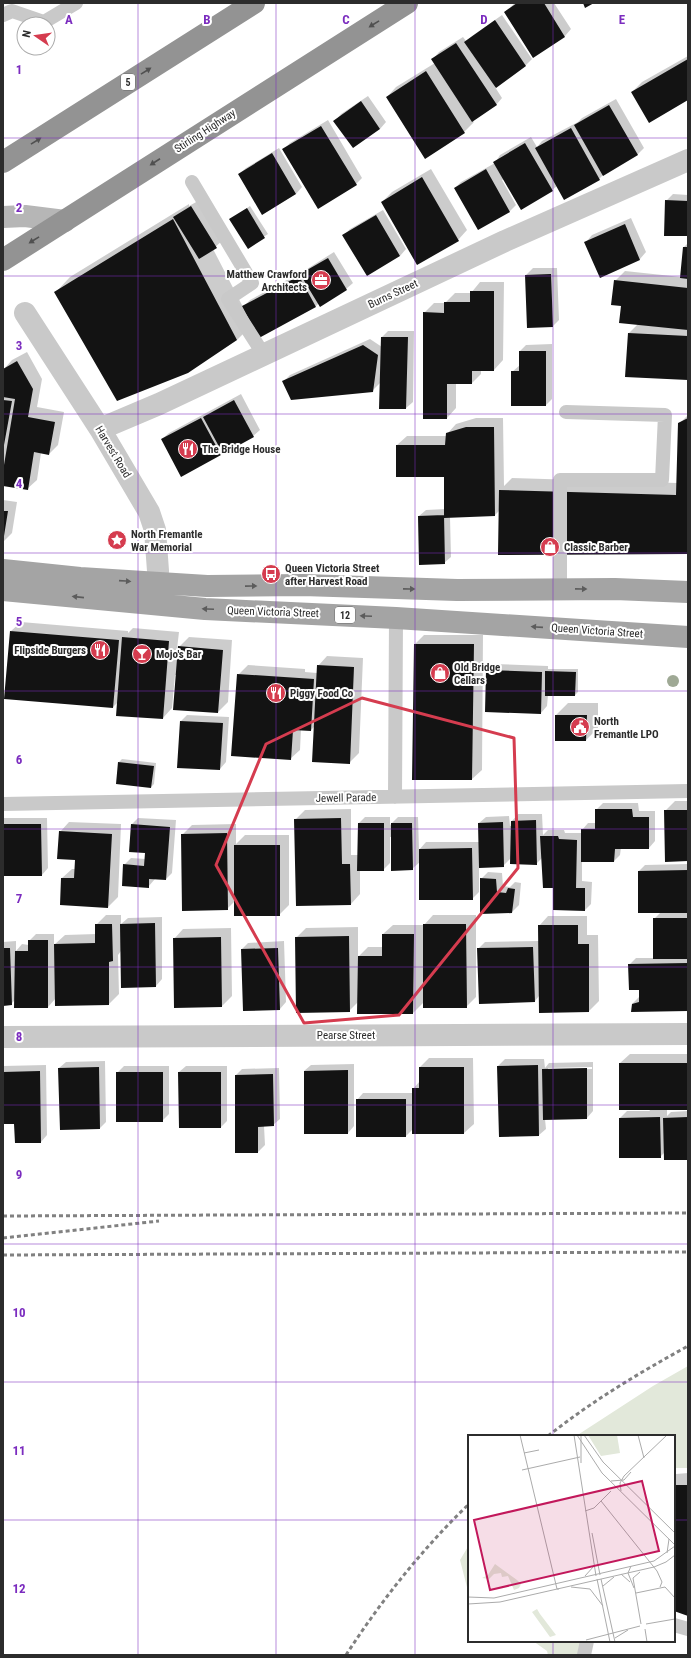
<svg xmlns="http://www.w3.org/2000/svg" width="691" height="1658" font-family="'Roboto Condensed',sans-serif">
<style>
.green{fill:#e2e8da}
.shadow{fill:#0003;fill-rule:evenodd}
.building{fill:#131313}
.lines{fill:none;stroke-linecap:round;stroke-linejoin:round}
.lane{stroke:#c9c9c9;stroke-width:14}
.street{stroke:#c9c9c9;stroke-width:22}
.secondary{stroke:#b6b6b6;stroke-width:22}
.primary{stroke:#a4a4a4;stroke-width:22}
.highway{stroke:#939393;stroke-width:22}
.rail{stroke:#818181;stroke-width:3;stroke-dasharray:4 3;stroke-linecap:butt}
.tree{fill:#9fa995}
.oneway{fill:#505050}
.oneway2{fill:#5c5c5c}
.marked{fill:none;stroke:#d53c4f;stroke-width:3;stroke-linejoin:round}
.grid{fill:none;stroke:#7b2cbf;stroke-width:1;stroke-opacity:0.55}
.labels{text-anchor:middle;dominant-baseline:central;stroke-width:4;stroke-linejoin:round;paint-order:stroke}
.shield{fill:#fff;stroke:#6b6b6b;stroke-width:1}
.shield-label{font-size:10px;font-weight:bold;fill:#2c2c2c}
.street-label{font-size:11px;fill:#2c2c2c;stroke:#fff}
.poi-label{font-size:11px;font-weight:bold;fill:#2c2c2c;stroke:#fff;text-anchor:start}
.inset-road{fill:none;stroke:#ababab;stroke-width:1}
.view{fill:#c2185b;fill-opacity:0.15;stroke:#c2185b;stroke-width:2}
.inset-edge{fill:none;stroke:#2c2c2c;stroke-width:2}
.grid-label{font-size:13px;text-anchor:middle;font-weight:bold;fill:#7b2cbf;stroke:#fff;stroke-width:4;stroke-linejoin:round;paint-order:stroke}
</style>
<rect width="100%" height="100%" fill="#fff"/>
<!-- green -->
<path class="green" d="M 688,1366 L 688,1468 L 674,1468 L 674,1436 L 576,1436 L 653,1386 Z
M 469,1545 L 469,1595 L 460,1560 Z
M 533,1641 L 581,1641 L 579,1655 L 548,1655 L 547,1651 Z"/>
<!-- shadow -->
<path class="shadow" d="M 515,3 L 554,3 L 571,29 L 565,36 L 534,56 L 505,12 Z
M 502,15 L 532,59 L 526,65 L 495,87 L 502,98 L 496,105 L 472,120 L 474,122 L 464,132 L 387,97 L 396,87 L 435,63 L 433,59 L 439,52 L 463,37 L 466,41 L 472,36 Z
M 688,56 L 688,99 L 632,92 L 642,82 Z
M 368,96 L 386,122 L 380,129 L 335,121 L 341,114 Z
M 616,99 L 644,148 L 637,155 L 604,174 L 599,179 L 557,186 L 552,190 L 504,179 L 502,180 L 516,205 L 510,211 L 478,229 L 455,188 L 461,182 L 495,163 L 500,155 L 531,137 L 537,147 L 542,141 L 578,122 L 582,118 Z
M 328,120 L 362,178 L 356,184 L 283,150 L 290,143 Z
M 279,148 L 302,187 L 296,194 L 263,214 L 239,174 L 246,168 Z
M 431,169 L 467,230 L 458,240 L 382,202 L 392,192 Z
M 673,194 L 688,195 L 688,235 L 666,201 Z
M 198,201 L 223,240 L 213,249 L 243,307 L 250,300 L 307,269 L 334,252 L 353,283 L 346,289 L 319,303 L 316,306 L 253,324 L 237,340 L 187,372 L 55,293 L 70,277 L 189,204 L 189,206 Z
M 250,206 L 268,234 L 248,247 L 231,219 Z
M 383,210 L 406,249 L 400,256 L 344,235 L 350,229 Z
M 631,218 L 646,252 L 640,259 L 601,276 L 586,242 L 592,235 Z
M 688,243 L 688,379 L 629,333 L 638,324 L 622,305 L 615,281 L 625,271 L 681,277 L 684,247 Z
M 533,268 L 557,268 L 559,320 L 553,326 L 526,275 Z
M 480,282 L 504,282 L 503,360 L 494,370 L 481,370 L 481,374 L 472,383 L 456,383 L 456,408 L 447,418 L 424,313 L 434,303 L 445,303 L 455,293 L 471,293 Z
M 388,331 L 414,331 L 413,402 L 406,408 L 380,408 L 381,382 L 372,391 L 283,382 L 290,375 L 370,339 L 382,347 L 382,337 Z
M 552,344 L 552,399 L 546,405 L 512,372 L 520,365 L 520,351 L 526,345 Z
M 27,352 L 42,379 L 37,407 L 64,412 L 58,445 L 49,454 L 41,453 L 37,480 L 27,489 L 4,485 L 3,490 L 3,370 L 12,360 Z
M 241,394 L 260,430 L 253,436 L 220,455 L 162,439 L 169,433 Z
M 688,415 L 688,553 L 500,510 L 495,515 L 450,517 L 451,557 L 444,563 L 419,516 L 426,510 L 445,509 L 445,476 L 397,445 L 407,436 L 447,436 L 447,434 L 456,424 L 476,418 L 503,418 L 504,486 L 512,478 L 677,483 L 679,424 Z
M 3,500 L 17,502 L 12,533 L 3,542 Z
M 21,622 L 128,631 L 128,633 L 133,628 L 179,632 L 177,649 L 189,637 L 232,640 L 228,702 L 218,712 L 177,675 L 175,675 L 172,708 L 163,718 L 118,702 L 113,707 L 11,631 Z
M 424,635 L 483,635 L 482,770 L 472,779 L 415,644 Z
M 327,656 L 363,658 L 359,753 L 349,763 L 315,726 L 311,730 L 301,729 L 300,750 L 290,759 L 238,675 L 248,665 L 305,669 L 305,672 L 317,673 L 318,666 Z
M 494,664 L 548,666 L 548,669 L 578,669 L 578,692 L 575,695 L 548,695 L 547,706 L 541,713 L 487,671 Z
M 568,703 L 598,703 L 598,728 L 586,740 L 556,715 Z
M 187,715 L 229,717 L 226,762 L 220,769 L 181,721 Z
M 122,759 L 156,763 L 154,784 L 151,787 L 119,762 Z
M 675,801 L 688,801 L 688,860 L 665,811 Z
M 603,803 L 638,803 L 639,811 L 655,811 L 655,841 L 649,848 L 621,848 L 620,855 L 614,861 L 582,861 L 582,881 L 592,882 L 591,904 L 585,910 L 554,887 L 542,858 L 536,864 L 511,858 L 503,866 L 479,867 L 479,892 L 472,899 L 420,862 L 412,869 L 392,837 L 390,837 L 390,863 L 383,870 L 360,870 L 360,894 L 351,904 L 295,820 L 305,810 L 351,809 L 351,855 L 358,855 L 359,823 L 365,817 L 390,817 L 390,825 L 398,817 L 418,817 L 419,850 L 426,842 L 480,842 L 479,823 L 486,817 L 509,816 L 510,826 L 512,826 L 512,821 L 518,814 L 542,814 L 543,835 L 548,830 L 564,830 L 565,833 L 582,833 L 582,830 L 588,823 L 596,823 L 596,810 Z
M 3,818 L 47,818 L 48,868 L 42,875 L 3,875 Z
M 138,818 L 176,820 L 172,873 L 166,879 L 155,879 L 148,887 L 124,865 L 131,858 L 146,859 L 146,852 L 132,824 Z
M 69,822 L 121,824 L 118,897 L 108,907 L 62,878 L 72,869 L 76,869 L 76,859 L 60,832 Z
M 236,824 L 236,844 L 245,835 L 289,835 L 289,905 L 279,915 L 235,901 L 227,909 L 182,835 L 192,825 Z
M 688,864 L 688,1010 L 632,1004 L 639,997 L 640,989 L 629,965 L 636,958 L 654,958 L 654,919 L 661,912 L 639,871 L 645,865 Z
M 488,872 L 502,873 L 503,886 L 510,887 L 515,882 L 521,883 L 519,905 L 512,912 L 481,879 Z
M 106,915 L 121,915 L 121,924 L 128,918 L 162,917 L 162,979 L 156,986 L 121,951 L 118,955 L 119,994 L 109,1004 L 56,998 L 48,1007 L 15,1000 L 11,1004 L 3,1005 L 3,942 L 16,941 L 16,951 L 22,944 L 29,945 L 29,941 L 36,934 L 54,934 L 54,945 L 65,935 L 96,934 L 96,925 Z
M 433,915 L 476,915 L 476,997 L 466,1007 L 424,1002 L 413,1013 L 358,1013 L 358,1002 L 349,1011 L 296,938 L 306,928 L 358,927 L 358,957 L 368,947 L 383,947 L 383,934 L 393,925 L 424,925 Z
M 548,916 L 587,916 L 587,935 L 598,935 L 599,1001 L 589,1011 L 539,996 L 535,1001 L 478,949 L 485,942 L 539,941 L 539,926 Z
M 231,928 L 232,996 L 222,1006 L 175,1007 L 174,939 L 183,929 Z
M 284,941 L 286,1002 L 280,1009 L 242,949 L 248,943 Z
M 630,1054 L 688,1054 L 688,1109 L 667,1109 L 667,1116 L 671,1112 L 688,1111 L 688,1159 L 665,1152 L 660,1157 L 620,1118 L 627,1111 L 650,1111 L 620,1063 Z
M 429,1058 L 473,1058 L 474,1124 L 464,1133 L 413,1129 L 406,1136 L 357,1100 L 363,1093 L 413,1093 L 413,1089 L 420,1081 L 420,1067 Z
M 505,1059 L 544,1059 L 545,1068 L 549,1063 L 593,1062 L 593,1111 L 587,1118 L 545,1119 L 546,1129 L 539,1135 L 500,1136 L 498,1066 ZM 592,1067 L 592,1069 L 548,1070 L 548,1068 Z
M 105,1061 L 106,1122 L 100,1128 L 59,1068 L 66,1062 Z
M 354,1064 L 354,1126 L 348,1133 L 304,1071 L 311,1065 Z
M 46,1065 L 47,1135 L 41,1142 L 15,1123 L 3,1123 L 3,1066 Z
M 124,1066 L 169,1066 L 169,1114 L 162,1121 L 117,1073 Z
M 186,1066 L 227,1066 L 227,1121 L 221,1127 L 179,1072 Z
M 279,1068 L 280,1119 L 273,1125 L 264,1126 L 265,1145 L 258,1152 L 236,1075 L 242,1069 Z
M 674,1464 L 676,1464 L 676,1474 L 688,1473 L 688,1615 L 674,1610 Z"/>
<!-- building -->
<path class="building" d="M 517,3 L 544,3 L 565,37 L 533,58 L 504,12 Z
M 583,3 L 594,3 L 585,8 Z
M 495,20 L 526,66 L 496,88 L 464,42 Z
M 456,43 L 497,105 L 472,122 L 431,59 Z
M 688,59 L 688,100 L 649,123 L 631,92 Z
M 426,71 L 465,133 L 425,159 L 386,97 Z
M 361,101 L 380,129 L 353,148 L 333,121 Z
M 609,105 L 638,155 L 603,176 L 574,125 Z
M 321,126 L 357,185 L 318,209 L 282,149 Z
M 571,128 L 600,180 L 564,200 L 535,148 Z
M 525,143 L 553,191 L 521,210 L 493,162 Z
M 272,153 L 296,194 L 262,215 L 238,174 Z
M 486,169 L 510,212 L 478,230 L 454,188 Z
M 422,177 L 459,241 L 417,265 L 381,202 Z
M 665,200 L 688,201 L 688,236 L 664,236 Z
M 191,206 L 217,248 L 199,259 L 173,217 Z
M 247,208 L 265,238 L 248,249 L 229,219 Z
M 376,215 L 400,256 L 367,276 L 342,235 Z
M 173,219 L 237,340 L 188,373 L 117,401 L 54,292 Z
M 625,224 L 640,260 L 600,278 L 584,242 Z
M 683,247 L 688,247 L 688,279 L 680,278 Z
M 328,258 L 347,290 L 320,307 L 300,274 Z
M 551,274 L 553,327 L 527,328 L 525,275 Z
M 299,276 L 316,307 L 259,338 L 242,306 Z
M 614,280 L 688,288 L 688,330 L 619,323 L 621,306 L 611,305 Z
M 470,291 L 494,291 L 494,371 L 472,371 L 472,384 L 447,384 L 447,419 L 423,419 L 423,312 L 444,313 L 444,302 L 470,302 Z
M 628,333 L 688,336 L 688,380 L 625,377 Z
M 381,337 L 408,337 L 406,409 L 379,409 Z
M 363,345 L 378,355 L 373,392 L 291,400 L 282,381 Z
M 519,351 L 546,351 L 546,406 L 511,406 L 511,371 L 519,371 Z
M 17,361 L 33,389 L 28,417 L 55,422 L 49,455 L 34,452 L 28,490 L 3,486 L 3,471 L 15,399 L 3,397 L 3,369 Z
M 3,400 L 12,401 L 4,445 L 3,445 Z
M 234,400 L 254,437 L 223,454 L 203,417 Z
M 201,418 L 221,455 L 181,477 L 161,439 Z
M 688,418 L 688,554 L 498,555 L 499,490 L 676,495 L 678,423 Z
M 466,427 L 494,427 L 495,516 L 444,518 L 444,477 L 396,477 L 396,445 L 445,445 L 446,433 Z
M 3,511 L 8,511 L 4,536 L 3,535 Z
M 444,515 L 445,564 L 419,565 L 418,516 Z
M 10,631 L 119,640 L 113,708 L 4,699 Z
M 122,637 L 169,641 L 163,719 L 116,716 Z
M 414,644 L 474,644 L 472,780 L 412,780 Z
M 178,646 L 223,650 L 218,713 L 173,710 Z
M 317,665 L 354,667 L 350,764 L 312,762 Z
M 486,670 L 542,672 L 541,714 L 485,712 Z
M 545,671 L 576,672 L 575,696 L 545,696 Z
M 237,674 L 314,679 L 311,731 L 293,730 L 291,760 L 231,756 Z
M 555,715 L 587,715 L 586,741 L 555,741 Z
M 180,721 L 223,723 L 220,770 L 177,768 Z
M 118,762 L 154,766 L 151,788 L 116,784 Z
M 595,809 L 632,809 L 633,817 L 649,817 L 649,849 L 615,849 L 614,862 L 581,862 L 581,829 L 595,829 Z
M 664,810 L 688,810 L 688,861 L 665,862 Z
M 341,818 L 342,864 L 350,864 L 351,905 L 296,906 L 294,819 Z
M 536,820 L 537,865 L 510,864 L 511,821 Z
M 503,822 L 504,867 L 479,868 L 478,823 Z
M 358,823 L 384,823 L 384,871 L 357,871 Z
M 391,823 L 412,823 L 413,870 L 391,871 Z
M 3,824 L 41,824 L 42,876 L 3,876 Z
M 131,824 L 170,827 L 166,880 L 149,879 L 149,888 L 122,886 L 123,864 L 144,866 L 145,853 L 129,852 Z
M 59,831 L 112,834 L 108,908 L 60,905 L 61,878 L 74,878 L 75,860 L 57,859 Z
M 227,833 L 228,910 L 182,911 L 181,834 Z
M 540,836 L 558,836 L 559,839 L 577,840 L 576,888 L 585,888 L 585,911 L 553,910 L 553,888 L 543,888 Z
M 234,845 L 280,845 L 280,916 L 234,916 Z
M 472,848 L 473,900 L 419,900 L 419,849 Z
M 688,870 L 688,913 L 638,913 L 638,871 Z
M 480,878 L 496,879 L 497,892 L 506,893 L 508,888 L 515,889 L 512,913 L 480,914 Z
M 653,918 L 688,918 L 688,959 L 653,959 Z
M 155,923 L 156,987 L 121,988 L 120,924 Z
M 95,924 L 112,924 L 113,961 L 109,962 L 109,1005 L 55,1006 L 54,944 L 95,943 Z
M 423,924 L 466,924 L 467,1008 L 423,1008 Z
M 538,925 L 578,925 L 578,944 L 589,944 L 589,1012 L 539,1013 Z
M 382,934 L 414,934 L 413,1014 L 357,1014 L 358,956 L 382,956 Z
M 349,936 L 350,1012 L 296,1013 L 295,937 Z
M 221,937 L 222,1007 L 174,1008 L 173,938 Z
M 28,940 L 48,940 L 48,1008 L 14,1008 L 15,951 L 28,951 Z
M 533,947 L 535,1002 L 479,1004 L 477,948 Z
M 3,948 L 10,948 L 12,1005 L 3,1006 Z
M 278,948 L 280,1010 L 243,1011 L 241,949 Z
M 688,963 L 688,1011 L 631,1012 L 632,1004 L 639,1002 L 639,990 L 629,990 L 628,964 Z
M 619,1063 L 688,1063 L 688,1110 L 619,1110 Z
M 538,1065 L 539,1136 L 499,1137 L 497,1066 Z
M 99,1067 L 100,1129 L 60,1130 L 58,1068 Z
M 419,1067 L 464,1067 L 464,1134 L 412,1134 L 412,1088 L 419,1088 Z
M 587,1068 L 587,1119 L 543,1120 L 542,1069 Z
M 348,1070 L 348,1134 L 304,1134 L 304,1071 Z
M 40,1071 L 41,1143 L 15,1143 L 14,1124 L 3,1124 L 3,1072 Z
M 116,1072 L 163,1072 L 163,1122 L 116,1122 Z
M 178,1072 L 221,1072 L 221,1128 L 179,1128 Z
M 273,1074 L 274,1126 L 258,1127 L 258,1153 L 235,1153 L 235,1075 Z
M 356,1099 L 406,1099 L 406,1137 L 356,1137 Z
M 660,1117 L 661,1158 L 619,1158 L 619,1118 Z
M 688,1117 L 688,1160 L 664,1160 L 663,1118 Z
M 674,1485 L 688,1485 L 688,1616 L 674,1611 Z"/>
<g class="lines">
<!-- lane -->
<path class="lane" d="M 3,15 L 12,11 L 44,22 L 76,3
M 192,182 L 252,283 L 228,299 L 264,355
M 560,589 L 560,480 L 662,480 L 665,415 L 566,412
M 395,797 L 396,618
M 3,804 L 688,791
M 674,1625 L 688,1629
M 584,1655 L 587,1641"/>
<!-- street -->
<path class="street" d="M 25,313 L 100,429 L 149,512 L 155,530 L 158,571 L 155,601
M 100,429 L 159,404 L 505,241 L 688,160
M 3,1037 L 688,1034"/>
<!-- secondary -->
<path class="secondary" d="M 3,217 L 25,216 L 65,221"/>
<!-- primary -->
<path class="primary" d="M 3,570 L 80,578 L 207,586 L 303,585 L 457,590 L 615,589 L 688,592
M 3,590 L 205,609 L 396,618 L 688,637"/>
<!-- highway -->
<path class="highway" d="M 3,162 L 254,3
M 3,260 L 407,3"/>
<!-- rail -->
<path class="rail" d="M 3,1216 L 688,1213
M 3,1238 L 159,1221
M 3,1255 L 688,1252
M 548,1436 C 592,1401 639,1373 688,1346
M 346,1655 C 381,1601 422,1549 469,1504"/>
</g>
<!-- trees -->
<circle class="tree" cx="673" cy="681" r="6"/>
<!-- one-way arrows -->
<defs><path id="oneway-solid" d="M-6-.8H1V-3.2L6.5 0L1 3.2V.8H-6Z"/></defs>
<g class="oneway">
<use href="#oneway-solid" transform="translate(374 24) rotate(148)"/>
<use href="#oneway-solid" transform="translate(146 71) rotate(-32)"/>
<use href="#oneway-solid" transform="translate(36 141) rotate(-32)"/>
<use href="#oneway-solid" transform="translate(155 162) rotate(147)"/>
<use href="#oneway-solid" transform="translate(34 240) rotate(148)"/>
</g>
<g class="oneway2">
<use href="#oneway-solid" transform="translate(125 581) rotate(4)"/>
<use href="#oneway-solid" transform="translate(251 586) rotate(-1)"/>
<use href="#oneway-solid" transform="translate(409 589) rotate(1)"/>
<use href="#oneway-solid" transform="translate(581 589) rotate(1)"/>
<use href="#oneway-solid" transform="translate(78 597) rotate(-174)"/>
<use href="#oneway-solid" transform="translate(208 609) rotate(-177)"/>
<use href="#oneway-solid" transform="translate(366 616) rotate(-177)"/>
<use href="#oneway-solid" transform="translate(537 627) rotate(-176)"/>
</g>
<!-- marked area -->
<path class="marked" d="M 362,698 L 514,738 L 518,868 L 399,1015 L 304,1023 L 216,865 L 266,744 Z"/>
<!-- grid -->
<path class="grid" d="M 138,3 L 138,1655M 276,3 L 276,1655M 415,3 L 415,1655M 553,3 L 553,1436M 3,138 L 688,138M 3,276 L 688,276M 3,414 L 688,414M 3,553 L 688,553M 3,691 L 688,691M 3,829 L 688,829M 3,967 L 688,967M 3,1105 L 688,1105M 3,1244 L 688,1244M 3,1382 L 688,1382M 3,1520 L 469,1520M 674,1520 L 688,1520M 553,1641 L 553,1655"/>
<!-- icons -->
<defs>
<symbol id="office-disc" viewBox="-11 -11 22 22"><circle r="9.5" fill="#d53c4f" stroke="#fff"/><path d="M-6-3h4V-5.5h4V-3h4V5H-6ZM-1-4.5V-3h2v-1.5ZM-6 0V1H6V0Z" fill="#fff"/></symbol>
<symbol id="restaurant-disc" viewBox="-11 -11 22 22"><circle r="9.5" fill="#d53c4f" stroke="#fff"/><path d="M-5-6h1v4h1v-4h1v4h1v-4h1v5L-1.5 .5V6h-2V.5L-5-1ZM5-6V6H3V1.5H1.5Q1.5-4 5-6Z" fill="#fff"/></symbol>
<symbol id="sight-disc" viewBox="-11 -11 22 22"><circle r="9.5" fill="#d53c4f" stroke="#fff"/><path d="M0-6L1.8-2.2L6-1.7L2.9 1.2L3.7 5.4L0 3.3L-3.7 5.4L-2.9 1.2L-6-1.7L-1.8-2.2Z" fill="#fff"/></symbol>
<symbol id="shop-disc" viewBox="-11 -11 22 22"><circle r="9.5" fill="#d53c4f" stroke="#fff"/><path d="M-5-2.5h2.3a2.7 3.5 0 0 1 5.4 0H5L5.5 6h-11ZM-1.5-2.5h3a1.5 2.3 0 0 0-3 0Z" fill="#fff"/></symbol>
<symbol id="bus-disc" viewBox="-11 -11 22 22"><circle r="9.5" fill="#d53c4f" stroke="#fff"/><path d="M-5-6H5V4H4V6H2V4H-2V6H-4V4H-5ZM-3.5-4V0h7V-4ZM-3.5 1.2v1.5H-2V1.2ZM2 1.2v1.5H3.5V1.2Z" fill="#fff"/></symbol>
<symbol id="bar-disc" viewBox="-11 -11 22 22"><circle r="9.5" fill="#d53c4f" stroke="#fff"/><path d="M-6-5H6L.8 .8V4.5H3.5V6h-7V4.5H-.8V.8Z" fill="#fff"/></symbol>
<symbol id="civic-disc" viewBox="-11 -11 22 22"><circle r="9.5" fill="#d53c4f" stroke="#fff"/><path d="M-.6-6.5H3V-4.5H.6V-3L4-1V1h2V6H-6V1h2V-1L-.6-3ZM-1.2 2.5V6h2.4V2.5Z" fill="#fff"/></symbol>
</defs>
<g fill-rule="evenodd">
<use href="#office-disc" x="310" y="269" width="22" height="22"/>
<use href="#restaurant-disc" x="177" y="438" width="22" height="22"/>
<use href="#sight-disc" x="106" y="529" width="22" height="22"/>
<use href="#shop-disc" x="539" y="536" width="22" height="22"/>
<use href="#bus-disc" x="260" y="563" width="22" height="22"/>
<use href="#restaurant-disc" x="89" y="639" width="22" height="22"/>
<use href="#bar-disc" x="131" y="643" width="22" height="22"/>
<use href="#shop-disc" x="429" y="662" width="22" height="22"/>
<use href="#restaurant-disc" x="265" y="682" width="22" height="22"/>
<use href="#civic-disc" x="569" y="716" width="22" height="22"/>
</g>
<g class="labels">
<!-- shield labels -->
<g class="shield">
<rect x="121" y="74" width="14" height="16" rx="3"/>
<rect x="335" y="607" width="20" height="16" rx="3"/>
</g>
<g class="shield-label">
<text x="128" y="82">5</text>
<text x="345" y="615">12</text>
</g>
<!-- street labels -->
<g class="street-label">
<text transform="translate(205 131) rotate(-33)">Stirling Highway</text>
<text transform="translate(393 294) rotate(-25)">Burns Street</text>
<text transform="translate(113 452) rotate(59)">Harvest Road</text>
<text transform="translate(273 612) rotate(2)">Queen Victoria Street</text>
<text transform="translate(597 631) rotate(4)">Queen Victoria Street</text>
<text transform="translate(346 798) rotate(-1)">Jewell Parade</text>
<text x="346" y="1035">Pearse Street</text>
</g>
<!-- poi labels -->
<g class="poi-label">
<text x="307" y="274" text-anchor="end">Matthew Crawford<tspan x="307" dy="13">Architects</tspan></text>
<text x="202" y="449">The Bridge House</text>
<text x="131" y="534">North Fremantle<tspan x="131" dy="13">War Memorial</tspan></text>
<text x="564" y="547">Classic Barber</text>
<text x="285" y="568">Queen Victoria Street<tspan x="285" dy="13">after Harvest Road</tspan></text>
<text x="86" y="650" text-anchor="end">Flipside Burgers</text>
<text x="156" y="654">Mojo's Bar</text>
<text x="454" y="667">Old Bridge<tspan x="454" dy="13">Cellars</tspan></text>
<text x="290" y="693">Piggy Food Co</text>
<text x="594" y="721">North<tspan x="594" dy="13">Fremantle LPO</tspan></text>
</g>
</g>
<!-- overview -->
<g transform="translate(468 1435)">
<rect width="207" height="207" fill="#fff"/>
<path d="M 120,0 L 149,0 L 152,18 L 133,21 ZM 27,129 L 49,145 L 53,149 L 51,153 L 46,155 L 40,141 L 34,142 L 33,138 L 26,139 L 21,144 L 14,143 L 20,140 ZM 69,174 L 72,179 L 88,200 L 82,202 L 64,177 Z" fill="#e2e8da"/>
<path class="inset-road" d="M 52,0 L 89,154 L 91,154M 106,0 L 128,141M 109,0 L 134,38 L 207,110M 113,0 L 113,28M 116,0 L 135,27 L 207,98M 170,0 L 176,23M 56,18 L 71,15M 54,35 L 112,22M 143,46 L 156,45 L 163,37M 153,56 L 152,48 L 156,41 L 199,0M 133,66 L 189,136 L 194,147 L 192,152M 117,76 L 126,73 L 143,56M 124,98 L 132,140M 199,118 L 201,104M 163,131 L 160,138 L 166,153M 172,137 L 165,143 L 173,189M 153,139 L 162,147M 117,141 L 126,131M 129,144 L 142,207M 133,144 L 147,207M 135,151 L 146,142M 103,152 L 122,154 L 135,171M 168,158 L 197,152 L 207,163M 0,162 L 26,163 L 186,126 L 207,111M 0,169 L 32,167 L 186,132 L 198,127 L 207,120M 178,189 L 207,184M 177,194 L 179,207M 147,203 L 160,195M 118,205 L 172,191"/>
<path class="view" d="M 174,46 L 191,116 L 22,155 L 6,85 Z"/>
<rect width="207" height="207" class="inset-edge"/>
</g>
<g class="grid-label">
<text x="69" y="24">A</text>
<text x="207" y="24">B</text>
<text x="346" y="24">C</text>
<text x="484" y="24">D</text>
<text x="622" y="24">E</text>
<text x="19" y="74">1</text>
<text x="19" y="212">2</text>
<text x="19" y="350">3</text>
<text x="19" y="488">4</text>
<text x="19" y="626">5</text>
<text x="19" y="764">6</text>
<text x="19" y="903">7</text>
<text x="19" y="1041">8</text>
<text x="19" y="1179">9</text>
<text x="19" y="1317">10</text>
<text x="19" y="1455">11</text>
<text x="19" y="1593">12</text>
</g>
<!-- border -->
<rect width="691" height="1658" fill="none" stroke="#2c2c2c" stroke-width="8"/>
<!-- north arrow -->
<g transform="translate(36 36) rotate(283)"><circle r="19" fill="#ffffff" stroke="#ababab"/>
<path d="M0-3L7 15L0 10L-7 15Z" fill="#d53c4f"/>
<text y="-6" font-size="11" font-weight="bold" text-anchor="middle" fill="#2c2c2c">N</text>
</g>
</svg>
